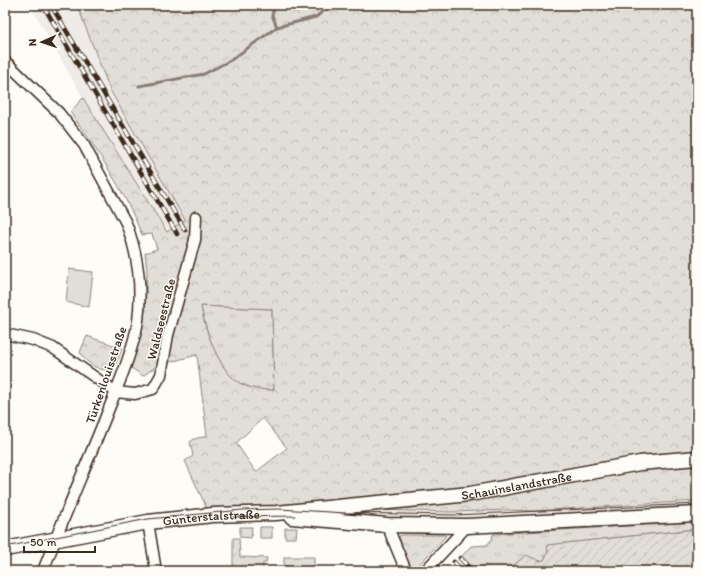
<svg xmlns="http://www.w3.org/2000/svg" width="702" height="576" font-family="Itim,sans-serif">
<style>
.built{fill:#efece7}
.grass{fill:url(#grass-tufts);stroke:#8e847a}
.forest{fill:url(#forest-crowns);stroke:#8e847a;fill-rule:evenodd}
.garden{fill:url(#garden-furrows);stroke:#8e847a}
.pitch{fill:#e1ded7;stroke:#8e847a}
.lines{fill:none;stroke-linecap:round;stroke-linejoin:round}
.stream{stroke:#887d74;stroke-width:3}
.street-casing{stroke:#3b2a1e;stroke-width:13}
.secondary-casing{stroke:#3b2a1e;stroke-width:17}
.street{stroke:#fdfcf7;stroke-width:10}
.secondary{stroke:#fdfcf7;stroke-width:14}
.tram{stroke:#3b2a1e;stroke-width:1}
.rail-casing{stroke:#3b2a1e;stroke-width:4.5}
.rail{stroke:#fdfcf7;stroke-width:3;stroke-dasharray:9;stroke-linecap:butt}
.labels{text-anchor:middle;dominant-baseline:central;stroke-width:3;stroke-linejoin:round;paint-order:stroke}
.street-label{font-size:13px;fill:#3b2a1e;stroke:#fdfcf7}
</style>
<defs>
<pattern id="grass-tufts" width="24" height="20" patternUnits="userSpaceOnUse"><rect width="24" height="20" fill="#e1ded7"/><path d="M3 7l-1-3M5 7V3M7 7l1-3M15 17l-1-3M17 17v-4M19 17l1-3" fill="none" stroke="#c2bfb8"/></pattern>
<pattern id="forest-crowns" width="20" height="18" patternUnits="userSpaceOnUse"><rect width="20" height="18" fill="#e1ded7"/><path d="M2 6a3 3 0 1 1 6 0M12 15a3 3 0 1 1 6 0" fill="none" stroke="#c2bfb8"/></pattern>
<pattern id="garden-furrows" width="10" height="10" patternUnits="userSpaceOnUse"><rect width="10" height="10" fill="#e1ded7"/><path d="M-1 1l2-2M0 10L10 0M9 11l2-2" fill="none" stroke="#c2bfb8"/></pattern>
</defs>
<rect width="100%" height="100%" fill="#fdfcf7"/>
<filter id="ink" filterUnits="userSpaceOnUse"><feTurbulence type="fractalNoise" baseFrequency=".025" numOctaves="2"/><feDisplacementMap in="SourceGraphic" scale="8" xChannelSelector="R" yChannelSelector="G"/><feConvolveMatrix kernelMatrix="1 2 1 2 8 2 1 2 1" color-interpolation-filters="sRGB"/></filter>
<g filter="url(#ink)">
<!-- built -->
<path class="built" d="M 30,5 L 77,5 L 111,90 L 185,220 L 167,232 L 83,98 Z
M 697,501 L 697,510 L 528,521 L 318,518 L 335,509 L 533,511 Z
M 471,546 L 512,571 L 446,571 Z"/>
<!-- grass -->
<path class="grass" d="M 201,306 L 272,309 L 274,390 C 263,390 248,389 238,382 C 218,370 205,328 201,306 Z
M 697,522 L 697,529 L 548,545 L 548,552 L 544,560 L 510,568 L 512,571 L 477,571 L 462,556 L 471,546 L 487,545 L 492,539 L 493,534 Z
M 233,538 L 239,538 L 240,557 L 267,558 L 266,563 L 263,563 L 263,571 L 233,571 Z
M 284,557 L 314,557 L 314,571 L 295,571 L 295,567 L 284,566 Z"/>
<!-- forest -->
<path class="forest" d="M 77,5 L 697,5 L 697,501 L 533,511 L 509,510 L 451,512 L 335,509 L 208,511 L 185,461 L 193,456 L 190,442 L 194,439 L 207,436 L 197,355 L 158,365 L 143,376 L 130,367 L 145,311 L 147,270 L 145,253 L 157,249 L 152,234 L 142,235 C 124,190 98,151 70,112 L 83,98 L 167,232 L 185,220 L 110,90 ZM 201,306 L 272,309 L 274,390 C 262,390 248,389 238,382 C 219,370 204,328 201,306 ZM 263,418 L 287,448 L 256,472 L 236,443 Z
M 87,336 L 122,348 C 120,355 117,364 112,368 C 103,375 83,361 80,352 Z
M 240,527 L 252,527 L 251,538 L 240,537 Z
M 260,527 L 272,527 L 272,538 L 260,538 Z
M 285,528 L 297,528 L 296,538 L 285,538 Z
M 401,535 L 445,535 L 446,536 L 416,568 L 412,567 L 406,560 L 399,536 Z"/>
<!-- garden -->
<path class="garden" d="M 697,529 L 697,571 L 512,571 L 510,568 L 526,555 L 540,561 L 544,560 L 548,552 L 547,545 Z"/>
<!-- pitch -->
<path class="pitch" d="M 69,269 L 93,272 L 89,307 L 66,302 Z"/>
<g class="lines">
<!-- stream -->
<path class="stream" d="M 275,5 L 272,15 L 277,27
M 139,86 L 204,74 L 231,60 L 277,27 L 316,17 L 331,5"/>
<defs>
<path id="street" d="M 5,61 L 59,113 L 84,145 L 126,223 C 138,254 142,288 138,321 C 133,351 117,388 106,416 C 85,468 63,519 43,571
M 5,334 L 33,340 L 53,348 L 116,392 L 135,394 L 153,389 L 161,375 L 168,335 L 195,240 L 196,217
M 148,522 L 156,571
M 387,525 L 406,571
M 425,571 L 467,526"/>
<g id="secondary">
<path d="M 292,517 L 387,525 L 467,526 L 697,514"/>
<path id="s1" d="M 5,549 L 148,522 L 213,515 L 276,513 L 470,494 L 640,463 L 697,458"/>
</g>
</defs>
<!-- street casing -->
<use href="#street" class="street-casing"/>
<!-- secondary casing -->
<use href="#secondary" class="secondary-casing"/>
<!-- street -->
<use href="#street" class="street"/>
<!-- secondary -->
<use href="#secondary" class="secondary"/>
<!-- tram -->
<path class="tram" d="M 233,517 L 295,516
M 5,547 L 148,519 L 242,510 L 279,509 L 346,513 L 454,515 L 697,504"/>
<defs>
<path id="rail" d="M 43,5 L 177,234
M 51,5 L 185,230
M 460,558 L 472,571
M 454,562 L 462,571"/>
</defs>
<!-- rail casing -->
<use href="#rail" class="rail-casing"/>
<!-- rail -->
<use href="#rail" class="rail"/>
</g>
</g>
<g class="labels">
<!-- street labels -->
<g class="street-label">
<text transform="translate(161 319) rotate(-76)">Waldseestraße</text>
<text transform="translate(106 375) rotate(-71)">Türkenlouisstraße</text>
<text stroke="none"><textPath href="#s1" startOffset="516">Schauinslandstraße</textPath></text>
<text stroke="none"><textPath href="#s1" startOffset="209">Günterstalstraße</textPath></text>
</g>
</g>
<!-- margin -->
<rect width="702" height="576" fill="none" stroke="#fdfcf7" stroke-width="20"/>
<rect x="10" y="10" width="682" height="556" fill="none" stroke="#3b2a1e" stroke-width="1.5" filter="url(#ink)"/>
<!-- north arrow -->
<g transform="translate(42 42) rotate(267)" stroke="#fdfcf7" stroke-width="3" paint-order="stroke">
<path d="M0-3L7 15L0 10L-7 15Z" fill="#3b2a1e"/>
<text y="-6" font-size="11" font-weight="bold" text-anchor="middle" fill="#3b2a1e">N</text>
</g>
<!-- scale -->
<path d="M24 546v6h71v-6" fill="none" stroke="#3b2a1e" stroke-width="2"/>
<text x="30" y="546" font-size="12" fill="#3b2a1e" stroke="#fdfcf7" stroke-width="3" paint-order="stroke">50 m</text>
</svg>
